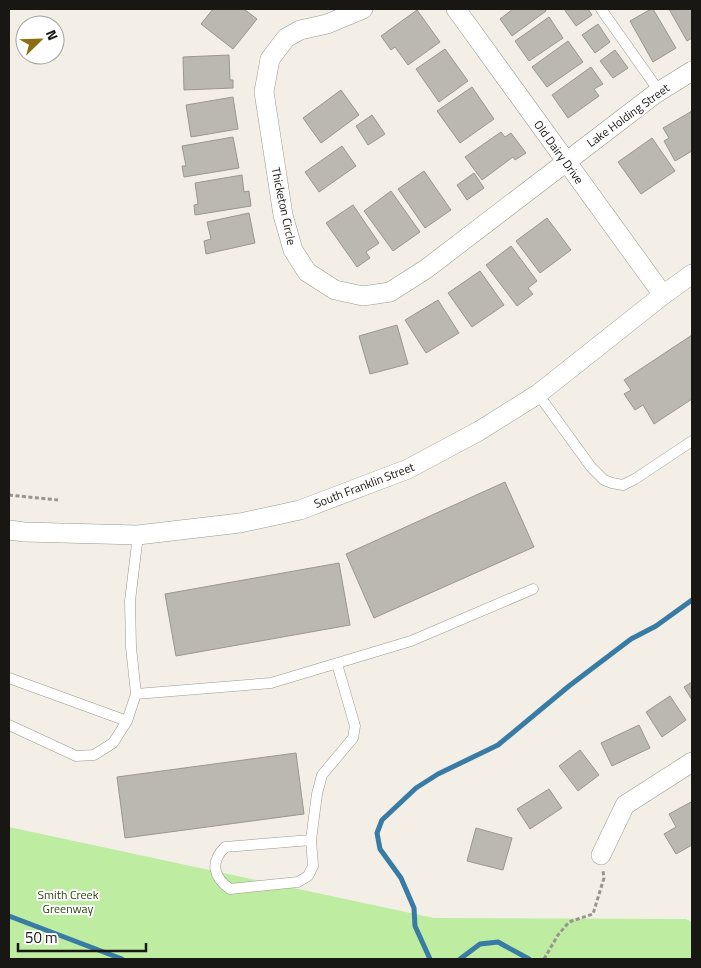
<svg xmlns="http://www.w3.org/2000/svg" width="701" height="968" font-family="'Titillium Web',sans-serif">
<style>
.green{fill:#beeda2}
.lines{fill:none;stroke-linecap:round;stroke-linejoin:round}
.stream{stroke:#387ca5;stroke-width:5}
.building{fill:#bbb8af;stroke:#9a978f}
.lane-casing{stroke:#9b9890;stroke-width:11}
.street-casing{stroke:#9b9890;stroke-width:20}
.path{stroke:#98958e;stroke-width:3;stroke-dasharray:4 2.5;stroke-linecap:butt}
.lane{stroke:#fff;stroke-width:10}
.street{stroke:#fff;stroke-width:19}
.labels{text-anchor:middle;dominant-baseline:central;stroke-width:4;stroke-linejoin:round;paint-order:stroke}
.street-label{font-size:12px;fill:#191714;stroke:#fff}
.park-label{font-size:12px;fill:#27470c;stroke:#fff}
</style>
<rect width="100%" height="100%" fill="#f3efe6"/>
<!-- green -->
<path class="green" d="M 9,827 L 434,918 L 686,919 L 692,922 L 692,959 L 9,959 Z"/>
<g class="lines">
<!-- stream -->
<path class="stream" d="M 9,916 L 122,959
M 430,959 L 415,926 L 414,908 L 401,878 L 380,849 L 377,833 L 382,820 L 416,788 L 438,774 L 498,745 L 569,686 L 631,639 L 656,626 L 692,600
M 460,959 L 480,944 L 498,942 L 529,959"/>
</g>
<!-- building -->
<path class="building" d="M 213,9 L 244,9 L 257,19 L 233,49 L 201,24 Z
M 513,9 L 545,9 L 546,11 L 512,36 L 500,19 Z
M 564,9 L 588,9 L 592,15 L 576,26 Z
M 651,9 L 653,9 L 676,48 L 653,62 L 630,21 Z
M 669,9 L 692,9 L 692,38 L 687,41 Z
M 417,10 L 440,42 L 408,65 L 395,47 L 391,50 L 381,36 Z
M 549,17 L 563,38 L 529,61 L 515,41 Z
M 598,24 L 610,42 L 595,53 L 582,35 Z
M 568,41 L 583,62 L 547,87 L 532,67 Z
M 445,49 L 468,81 L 439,102 L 416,69 Z
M 615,50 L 628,68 L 613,78 L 600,61 Z
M 229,55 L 230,80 L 233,80 L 233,88 L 184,90 L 183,57 Z
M 591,67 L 603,84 L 594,89 L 599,96 L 568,118 L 552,95 Z
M 472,87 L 494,119 L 460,143 L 437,111 Z
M 341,90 L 359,115 L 321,143 L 303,118 Z
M 233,97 L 238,129 L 191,137 L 186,105 Z
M 692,111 L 692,151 L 675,161 L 664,141 L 669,138 L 663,128 Z
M 372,115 L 385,134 L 368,145 L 356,126 Z
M 501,132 L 505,137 L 511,133 L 526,153 L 515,160 L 513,157 L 482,180 L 465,157 Z
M 233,137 L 239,168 L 184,177 L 182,166 L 186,166 L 182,146 Z
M 652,138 L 675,171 L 641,194 L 618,162 Z
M 342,146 L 356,166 L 319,192 L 305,172 Z
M 424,171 L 451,210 L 425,228 L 398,189 Z
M 474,173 L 484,188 L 467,200 L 457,185 Z
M 242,175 L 244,192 L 249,191 L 251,206 L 195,215 L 194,205 L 198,204 L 195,183 Z
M 391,191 L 420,232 L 393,251 L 364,211 Z
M 353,205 L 379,243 L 366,252 L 370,258 L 357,267 L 326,223 Z
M 249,213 L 255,243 L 206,254 L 204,241 L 211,239 L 207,222 Z
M 547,218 L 571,250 L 540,273 L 516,241 Z
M 511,246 L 537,281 L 528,288 L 533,294 L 517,306 L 486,265 Z
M 480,271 L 504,305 L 472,327 L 448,293 Z
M 438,300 L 459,333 L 426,353 L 405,320 Z
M 397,325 L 408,364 L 370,374 L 359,336 Z
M 692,335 L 692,399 L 654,424 L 643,405 L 635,410 L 624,394 L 631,390 L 624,380 Z
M 505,482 L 534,547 L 374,618 L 346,554 Z
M 339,563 L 350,625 L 176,656 L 165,594 Z
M 692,682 L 692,700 L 684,687 Z
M 670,696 L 686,720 L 662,737 L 646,712 Z
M 639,725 L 650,748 L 612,766 L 601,743 Z
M 580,750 L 599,775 L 578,791 L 559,766 Z
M 296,753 L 304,814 L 125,838 L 117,777 Z
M 549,789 L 562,808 L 530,829 L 517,809 Z
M 691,802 L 692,805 L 692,845 L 676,854 L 664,834 L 676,827 L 669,814 Z
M 476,828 L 512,838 L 503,870 L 467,861 Z"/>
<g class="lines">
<defs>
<path id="lane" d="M 601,9 L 659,91
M 538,394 L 591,467 L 604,480 L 612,483 L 623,485 L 635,479 L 692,441
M 138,535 L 130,601 L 131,647 L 136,694 L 271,683 L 411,641 L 533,589
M 9,678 L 127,721
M 9,725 L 76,756 L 94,755 L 113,743 L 127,721 L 136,694
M 311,840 L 225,847 C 210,862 213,877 230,889 L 298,882 L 308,876 L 313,866 L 311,840 L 317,794 L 322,775 L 353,738 L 355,726 L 337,664"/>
<path id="street" d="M 363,9 L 327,24 L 300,30 L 286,38 L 270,59 L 264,92 L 283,215 L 293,250 L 307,272 L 335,290 L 363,296 L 390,292 L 426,269 L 655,94 L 692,71
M 456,9 L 663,295
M 9,530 L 24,532 L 138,535 L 240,523 L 300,510 L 408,469 L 479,431 L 538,394 L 663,295 L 692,274
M 601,855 L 625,805 L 692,762"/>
</defs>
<!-- lane casing -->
<use href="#lane" class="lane-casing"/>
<!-- street casing -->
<use href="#street" class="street-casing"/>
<!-- path -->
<path class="path" d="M 9,495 L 58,500
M 544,959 L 558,935 L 569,922 L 593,914 L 604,878 L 603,871"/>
<!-- lane -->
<use href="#lane" class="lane"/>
<!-- street -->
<use href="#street" class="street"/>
</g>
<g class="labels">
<!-- street labels -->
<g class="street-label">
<text transform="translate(628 115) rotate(-36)">Lake Holding Street</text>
<text transform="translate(559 152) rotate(54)">Old Dairy Drive</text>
<text transform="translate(284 206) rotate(78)">Thicketon Circle</text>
<text transform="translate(364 485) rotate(-21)">South Franklin Street</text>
</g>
<!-- park labels -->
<g class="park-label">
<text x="68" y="894">Smith Creek<tspan x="68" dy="14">Greenway</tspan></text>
</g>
</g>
<!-- border -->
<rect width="701" height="968" fill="none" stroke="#191714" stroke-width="20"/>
<!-- north arrow -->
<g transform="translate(40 40) rotate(67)"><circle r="24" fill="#ffffff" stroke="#a3a2a1"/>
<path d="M0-4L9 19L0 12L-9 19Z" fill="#8c6e10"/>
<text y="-8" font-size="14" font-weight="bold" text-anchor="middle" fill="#191714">N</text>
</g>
<!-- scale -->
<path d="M18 943v8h128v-8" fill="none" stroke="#191714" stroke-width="2.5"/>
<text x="25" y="943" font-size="15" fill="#191714" stroke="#ffffff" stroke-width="4" paint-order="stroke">50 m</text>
</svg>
